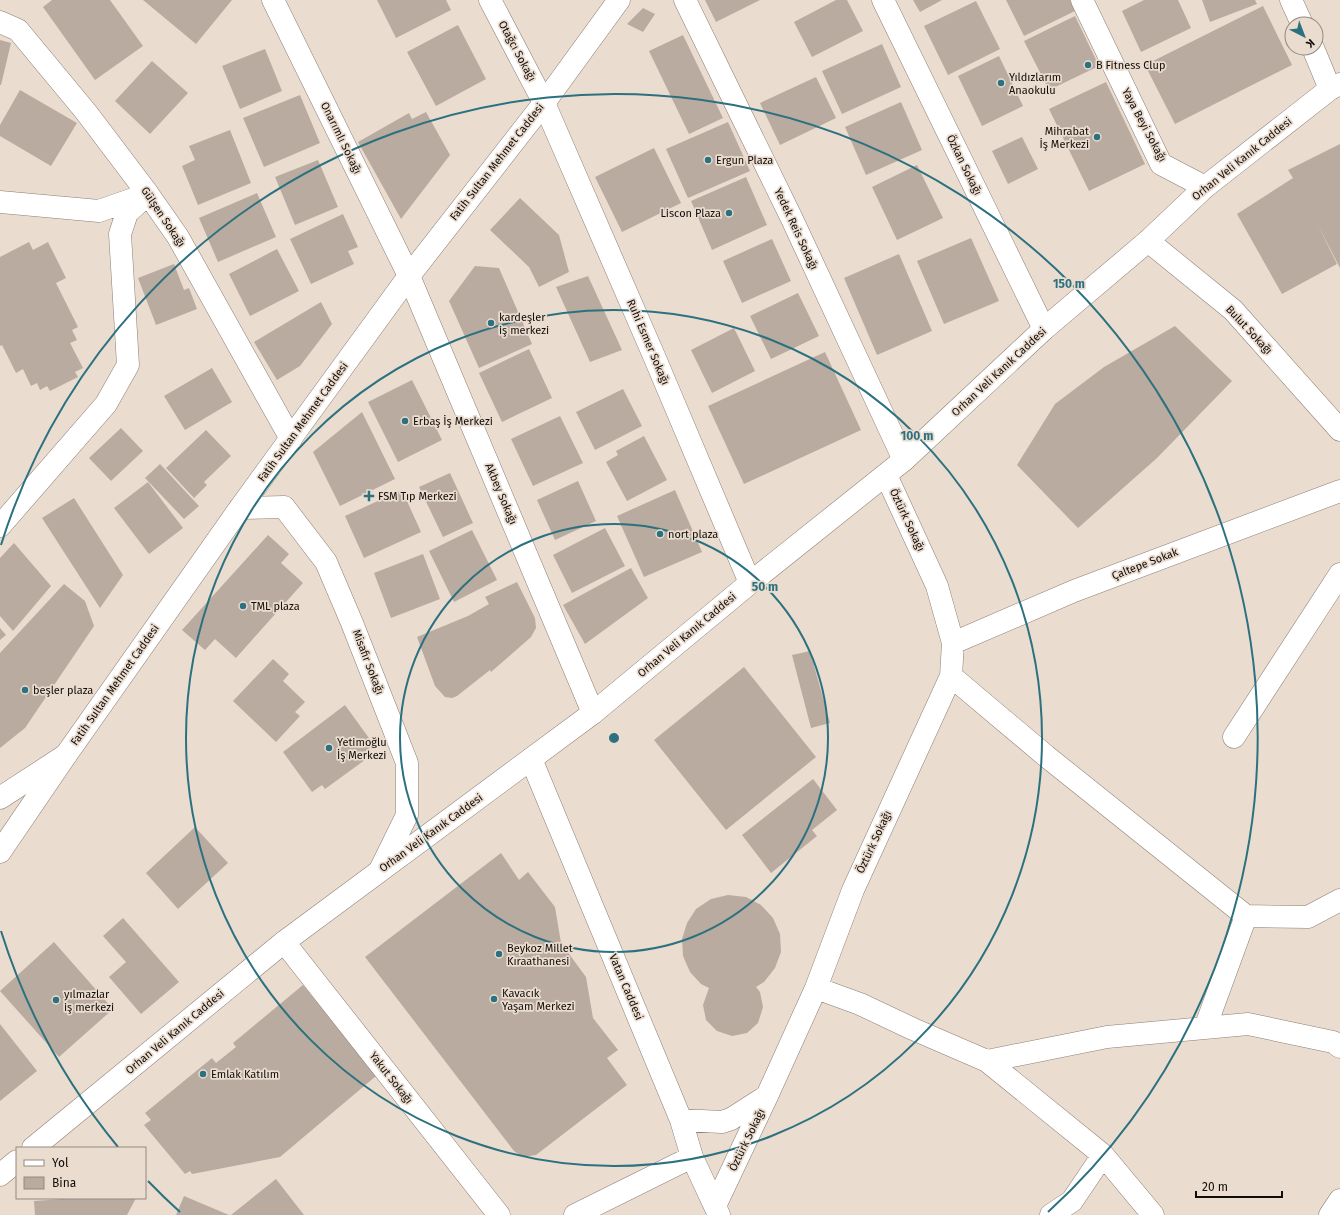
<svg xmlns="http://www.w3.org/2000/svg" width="1340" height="1215" font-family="'Fira Sans',sans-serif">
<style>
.building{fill:#b9ab9f}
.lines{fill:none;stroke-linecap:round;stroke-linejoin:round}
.minor-casing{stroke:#8c7e73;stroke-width:23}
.primary-casing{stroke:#8c7e73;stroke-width:23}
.minor{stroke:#fff;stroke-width:22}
.primary{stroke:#fff;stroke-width:22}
.ring{fill:none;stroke:#2b717f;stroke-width:2}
.poi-dot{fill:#2b717f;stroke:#ebdcd0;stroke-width:1.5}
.labels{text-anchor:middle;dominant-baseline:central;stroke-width:3.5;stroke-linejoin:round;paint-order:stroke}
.street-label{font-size:11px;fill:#100c08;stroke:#ebdcd0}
.poi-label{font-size:11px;fill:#100c08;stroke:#ebdcd0;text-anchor:start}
.centre{fill:#2b717f;stroke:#ebdcd0;stroke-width:2}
.ring-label{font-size:12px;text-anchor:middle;font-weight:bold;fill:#2b717f;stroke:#ebdcd0;stroke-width:3.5;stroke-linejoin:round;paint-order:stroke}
</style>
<rect width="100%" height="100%" fill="#ebdcd0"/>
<!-- building -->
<path class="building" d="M 52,0 L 110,0 L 143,46 L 95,80 L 43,7 Z
M 143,0 L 232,0 L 196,44 Z
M 377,0 L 446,0 L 451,10 L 396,38 Z
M 705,0 L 760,0 L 716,22 Z
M 836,0 L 847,0 L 863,31 L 812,57 L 794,22 Z
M 913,0 L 942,0 L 920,12 Z
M 1006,0 L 1070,0 L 1075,11 L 1024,36 Z
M 1144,0 L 1178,0 L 1191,28 L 1141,52 L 1122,11 Z
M 1202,0 L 1255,0 L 1257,4 L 1210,22 Z
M 976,1 L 1000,49 L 948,75 L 924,26 Z
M 1263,6 L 1292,65 L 1175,124 L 1145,65 Z
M 643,8 L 655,14 L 643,32 L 627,24 Z
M 1075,16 L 1099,66 L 1049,90 L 1024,41 Z
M 458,25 L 486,79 L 436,106 L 407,52 Z
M 683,35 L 723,118 L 689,134 L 649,51 Z
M 0,40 L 11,43 L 1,85 L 0,85 Z
M 882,44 L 901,87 L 842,114 L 822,71 Z
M 265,49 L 282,91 L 240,109 L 222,66 Z
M 999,56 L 1023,106 L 982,126 L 958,76 Z
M 152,61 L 188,93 L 150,134 L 115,101 Z
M 816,77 L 836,118 L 780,145 L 760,103 Z
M 1106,82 L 1145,164 L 1089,191 L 1049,109 Z
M 20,90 L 77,123 L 51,166 L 0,136 L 0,125 Z
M 300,95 L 320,143 L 264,167 L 243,118 Z
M 901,102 L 922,150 L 866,175 L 845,127 Z
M 426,112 L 450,155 L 401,219 L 358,142 L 409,113 L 412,119 Z
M 728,122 L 750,171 L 688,198 L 666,149 Z
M 230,130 L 251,183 L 198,205 L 182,166 L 195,160 L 189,146 Z
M 1022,137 L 1038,169 L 1008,184 L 992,151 Z
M 1340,144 L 1340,268 L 1318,225 L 1337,264 L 1282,294 L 1237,214 L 1293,178 L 1288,170 Z
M 654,148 L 681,203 L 622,232 L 595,177 Z
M 318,160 L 338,207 L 295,225 L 275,177 Z
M 917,165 L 943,218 L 897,240 L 872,187 Z
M 746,177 L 767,225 L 712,250 L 691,201 Z
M 257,193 L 276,237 L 218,262 L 199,218 Z
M 520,198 L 559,235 L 569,272 L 539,287 L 529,267 L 490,230 Z
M 343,214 L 358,247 L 348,251 L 354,264 L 311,284 L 290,239 Z
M 971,238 L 999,301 L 944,324 L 917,261 Z
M 772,239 L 791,281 L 742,303 L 723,261 Z
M 29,242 L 33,250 L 48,242 L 66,278 L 56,283 L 78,327 L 72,330 L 77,340 L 70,343 L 83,368 L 75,372 L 78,377 L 50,391 L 47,386 L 40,390 L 37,383 L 31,386 L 23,369 L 16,373 L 2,345 L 0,346 L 0,257 Z
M 277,249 L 299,291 L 250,316 L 229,274 Z
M 899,254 L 932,331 L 877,355 L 844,278 Z
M 174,264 L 184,290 L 189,288 L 197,309 L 156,325 L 138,278 Z
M 475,266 L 499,268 L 532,344 L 479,368 L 449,301 Z
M 588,276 L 622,350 L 590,362 L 556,287 Z
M 798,293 L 819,336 L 771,359 L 750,316 Z
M 321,302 L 332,324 L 300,366 L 277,380 L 254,342 Z
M 1175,326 L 1232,381 L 1157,458 L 1078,528 L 1017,465 L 1055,404 L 1104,367 Z
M 734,328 L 755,371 L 712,393 L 691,350 Z
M 529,349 L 552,398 L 502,422 L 479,373 Z
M 825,352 L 861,430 L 744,484 L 708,406 Z
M 212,368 L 232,402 L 185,430 L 164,396 Z
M 412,380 L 442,440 L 398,462 L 368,402 Z
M 623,389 L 642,426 L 595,450 L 576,412 Z
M 362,412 L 395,479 L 340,506 L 313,452 Z
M 560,416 L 583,463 L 533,486 L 511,439 Z
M 121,428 L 143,451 L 111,481 L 89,458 Z
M 206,430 L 231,456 L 204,482 L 207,485 L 194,498 L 166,468 Z
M 644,436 L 667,480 L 627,501 L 606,462 L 618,455 L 616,451 Z
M 160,464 L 199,506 L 184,519 L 145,478 Z
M 450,473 L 473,523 L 443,537 L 419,487 Z
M 578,481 L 596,521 L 555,540 L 537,500 Z
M 148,482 L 183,528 L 149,554 L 114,508 Z
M 402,490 L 421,532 L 364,558 L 345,516 Z
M 675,490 L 702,552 L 644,577 L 617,516 Z
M 74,498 L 123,575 L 100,608 L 42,518 Z
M 605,528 L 625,566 L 572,593 L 553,555 Z
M 472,530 L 497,580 L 454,602 L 429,551 Z
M 268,535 L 289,554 L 281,563 L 303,583 L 236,658 L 215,639 L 205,650 L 182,630 Z
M 14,543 L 51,586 L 13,631 L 0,616 L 0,558 Z
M 423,554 L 440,599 L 391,618 L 374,573 Z
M 631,568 L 648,598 L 585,644 L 563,605 Z
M 517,582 L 535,618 L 536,628 L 531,637 L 491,672 L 490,670 L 457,696 L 452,698 L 445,697 L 435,686 L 417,637 L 468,616 L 489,604 L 485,597 Z
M 64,584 L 85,601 L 94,626 L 25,728 L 0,748 L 0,653 Z
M 0,628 L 6,635 L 0,640 Z
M 810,651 L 830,723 L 811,728 L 792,655 Z
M 273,659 L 289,674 L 283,681 L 305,702 L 295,712 L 300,716 L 276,742 L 233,701 Z
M 744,667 L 816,757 L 726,830 L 654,740 Z
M 345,705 L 374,745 L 365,752 L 369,757 L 325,789 L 322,785 L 312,792 L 283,752 Z
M 813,779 L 837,810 L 812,830 L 817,836 L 771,873 L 742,835 Z
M 195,827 L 228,863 L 178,909 L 146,873 Z
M 501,853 L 519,880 L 528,872 L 555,907 L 561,943 L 586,977 L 593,1018 L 618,1050 L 607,1058 L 627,1085 L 536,1155 L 523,1157 L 514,1151 L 365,957 Z
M 728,895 L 746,897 L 761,905 L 773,918 L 780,934 L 781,952 L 775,968 L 764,982 L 756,987 L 760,992 L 763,1007 L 758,1023 L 747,1033 L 732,1036 L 717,1031 L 706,1020 L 703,1005 L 709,988 L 701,984 L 690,972 L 683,956 L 682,939 L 687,923 L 696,909 L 711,899 Z
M 123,918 L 179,982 L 141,1014 L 109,977 L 126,962 L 103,936 Z
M 54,942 L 113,1009 L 59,1057 L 0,991 Z
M 303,985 L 376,1076 L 280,1157 L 192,1174 L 190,1171 L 185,1174 L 144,1125 L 151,1120 L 145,1113 L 212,1058 L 216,1063 L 236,1047 L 233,1043 Z
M 0,1024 L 37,1071 L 0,1101 Z
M 276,1179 L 304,1215 L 231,1215 Z
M 184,1196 L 229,1215 L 176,1215 Z
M 75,1198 L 136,1198 L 127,1215 L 35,1215 L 34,1201 Z"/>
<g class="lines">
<defs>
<path id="minor" d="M 273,0 L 409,276 L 593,713
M 490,0 L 544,103 L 654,356 L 750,583
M 685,0 L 792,219 L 904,460
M 883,0 L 1044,329
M 1082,0 L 1161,164 L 1205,187
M 1291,0 L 1302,24
M 0,22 L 18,30 L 86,112 L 148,194 L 178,237 L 291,439
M 1313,48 L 1330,89
M 0,202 L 99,211 L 142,196
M 1148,241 L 1233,310 L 1340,430
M 240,508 L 284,507 L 326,562 L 352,623 L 407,763 L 407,815 L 380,870
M 0,526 L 106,404 L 128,365 L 120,234 L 127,213 L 148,194
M 953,643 L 1074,591 L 1340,491
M 951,676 L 1046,756 L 1246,916 L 1308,917 L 1340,900
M 1234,737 L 1340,574
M 531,759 L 681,1120 L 692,1157 L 719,1215
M 0,798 L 66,755
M 284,942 L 499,1215
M 816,988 L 860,1004 L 913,1029 L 987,1061 L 1103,1155 L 1153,1215
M 1205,1028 L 1246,916
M 987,1061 L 1107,1037 L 1248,1024 L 1333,1042 L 1340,1047
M 681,1120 L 722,1122 L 731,1119 L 767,1096
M 715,1206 L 767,1096 L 816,988 L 853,890 L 951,676 L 953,643 L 937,586 L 886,475
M 575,1215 L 692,1157
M 1051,1215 L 1072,1201 L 1103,1155
M 1330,1215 L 1340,1200"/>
<path id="primary" d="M 0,852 L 66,755 L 240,508 L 409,276 L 544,103 L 619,0
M 33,1148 L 284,942 L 593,713 L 750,583 L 904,460 L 1044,329 L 1148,241 L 1205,187 L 1330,89 L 1340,84
M 0,1175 L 17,1161"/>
</defs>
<!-- minor casing -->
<use href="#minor" class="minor-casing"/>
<!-- primary casing -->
<use href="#primary" class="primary-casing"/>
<!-- minor -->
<use href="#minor" class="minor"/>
<!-- primary -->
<use href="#primary" class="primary"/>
</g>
<!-- distance rings -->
<g class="ring">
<circle cx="614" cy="738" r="214"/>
<circle cx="614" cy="738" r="428"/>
<path d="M180 1212A643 643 0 0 1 148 1181M118 1147A643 643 0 0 1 1 931M1 545A643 643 0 1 1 1048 1212"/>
</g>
<!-- markers -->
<g class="poi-dot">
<circle cx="1088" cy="65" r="4"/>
<circle cx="1001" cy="83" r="4"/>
<circle cx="1097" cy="137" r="4"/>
<circle cx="708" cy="160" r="4"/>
<circle cx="729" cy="213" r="4"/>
<circle cx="491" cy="323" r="4"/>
<circle cx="405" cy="421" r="4"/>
<path d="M367 490h4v4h4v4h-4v4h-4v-4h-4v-4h4z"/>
<circle cx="660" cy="534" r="4"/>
<circle cx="243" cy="606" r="4"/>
<circle cx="25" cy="690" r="4"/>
<circle cx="329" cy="748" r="4"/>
<circle cx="499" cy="954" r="4"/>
<circle cx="494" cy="999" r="4"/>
<circle cx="56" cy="1000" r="4"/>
<circle cx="203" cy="1074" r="4"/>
</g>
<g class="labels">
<!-- street labels -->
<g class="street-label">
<text transform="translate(517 51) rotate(62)">Otağcı Sokağı</text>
<text transform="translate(1144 125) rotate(62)">Yaya Beyi Sokağı</text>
<text transform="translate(341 138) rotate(64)">Onarımlı Sokağı</text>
<text transform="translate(1242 159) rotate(-39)">Orhan Veli Kanık Caddesi</text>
<text transform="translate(497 162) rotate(-52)">Fatih Sultan Mehmet Caddesi</text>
<text transform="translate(964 165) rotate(64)">Özkan Sokağı</text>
<text transform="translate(163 217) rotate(56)">Gülşen Sokağı</text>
<text transform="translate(796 229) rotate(65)">Yedek Reis Sokağı</text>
<text transform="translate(1249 330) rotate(47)">Bulut Sokağı</text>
<text transform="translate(648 342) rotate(67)">Ruhi Esmer Sokağı</text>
<text transform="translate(999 372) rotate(-43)">Orhan Veli Kanık Caddesi</text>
<text transform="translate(303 422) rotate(-54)">Fatih Sultan Mehmet Caddesi</text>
<text transform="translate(501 494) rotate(67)">Akbey Sokağı</text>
<text transform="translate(907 520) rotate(65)">Öztürk Sokağı</text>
<text transform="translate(1145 564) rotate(-21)">Çaltepe Sokak</text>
<text transform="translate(687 635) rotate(-40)">Orhan Veli Kanık Caddesi</text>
<text transform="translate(368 662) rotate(69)">Misafir Sokağı</text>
<text transform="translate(115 685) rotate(-55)">Fatih Sultan Mehmet Caddesi</text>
<text transform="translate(431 833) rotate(-36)">Orhan Veli Kanık Caddesi</text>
<text transform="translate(874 842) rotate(-65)">Öztürk Sokağı</text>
<text transform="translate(626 987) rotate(67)">Vatan Caddesi</text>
<text transform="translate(175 1032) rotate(-40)">Orhan Veli Kanık Caddesi</text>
<text transform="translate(391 1078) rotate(52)">Yakut Sokağı</text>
<text transform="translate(747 1140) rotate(-64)">Öztürk Sokağı</text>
</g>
<!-- poi labels -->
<g class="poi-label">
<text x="1096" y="65">B Fitness Clup</text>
<text x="1009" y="77">Yıldızlarım<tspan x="1009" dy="13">Anaokulu</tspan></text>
<text x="1089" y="131" text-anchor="end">Mihrabat<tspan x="1089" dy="13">İş Merkezi</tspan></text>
<text x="716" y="160">Ergun Plaza</text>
<text x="721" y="213" text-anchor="end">Liscon Plaza</text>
<text x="499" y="317">kardeşler<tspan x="499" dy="13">iş merkezi</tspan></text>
<text x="413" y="421">Erbaş İş Merkezi</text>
<text x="378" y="496">FSM Tıp Merkezi</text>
<text x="668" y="534">nort plaza</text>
<text x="251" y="606">TML plaza</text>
<text x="33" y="690">beşler plaza</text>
<text x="337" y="742">Yetimoğlu<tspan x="337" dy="13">İş Merkezi</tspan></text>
<text x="507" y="948">Beykoz Millet<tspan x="507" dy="13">Kıraathanesi</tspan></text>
<text x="502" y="993">Kavacık<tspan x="502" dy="13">Yaşam Merkezi</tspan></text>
<text x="64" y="994">yılmazlar<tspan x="64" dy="13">iş merkezi</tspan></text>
<text x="211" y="1074">Emlak Katılım</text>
</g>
</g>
<circle cx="614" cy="738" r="6" class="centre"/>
<g class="ring-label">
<text x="1069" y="288">150 m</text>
<text x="917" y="440">100 m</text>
<text x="765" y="591">50 m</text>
</g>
<!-- legend -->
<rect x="16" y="1147" width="130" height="52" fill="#ebdcd0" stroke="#938980"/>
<rect x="24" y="1160" width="20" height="6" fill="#ffffff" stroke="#938980"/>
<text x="52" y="1167" font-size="12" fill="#100c08">Yol</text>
<rect x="24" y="1177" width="20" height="12" fill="#b9ab9f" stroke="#938980"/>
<text x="52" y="1187" font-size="12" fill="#100c08">Bina</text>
<!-- north arrow -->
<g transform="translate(1304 36) rotate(138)"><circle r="19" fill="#ebdcd0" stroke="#938980"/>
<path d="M0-3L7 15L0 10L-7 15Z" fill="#2b717f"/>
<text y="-6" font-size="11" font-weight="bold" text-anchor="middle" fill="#100c08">K</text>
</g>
<!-- scale -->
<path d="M1196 1191v6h86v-6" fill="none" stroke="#100c08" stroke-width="2"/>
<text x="1202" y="1191" font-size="12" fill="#100c08" stroke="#ebdcd0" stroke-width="3" paint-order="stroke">20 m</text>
</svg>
